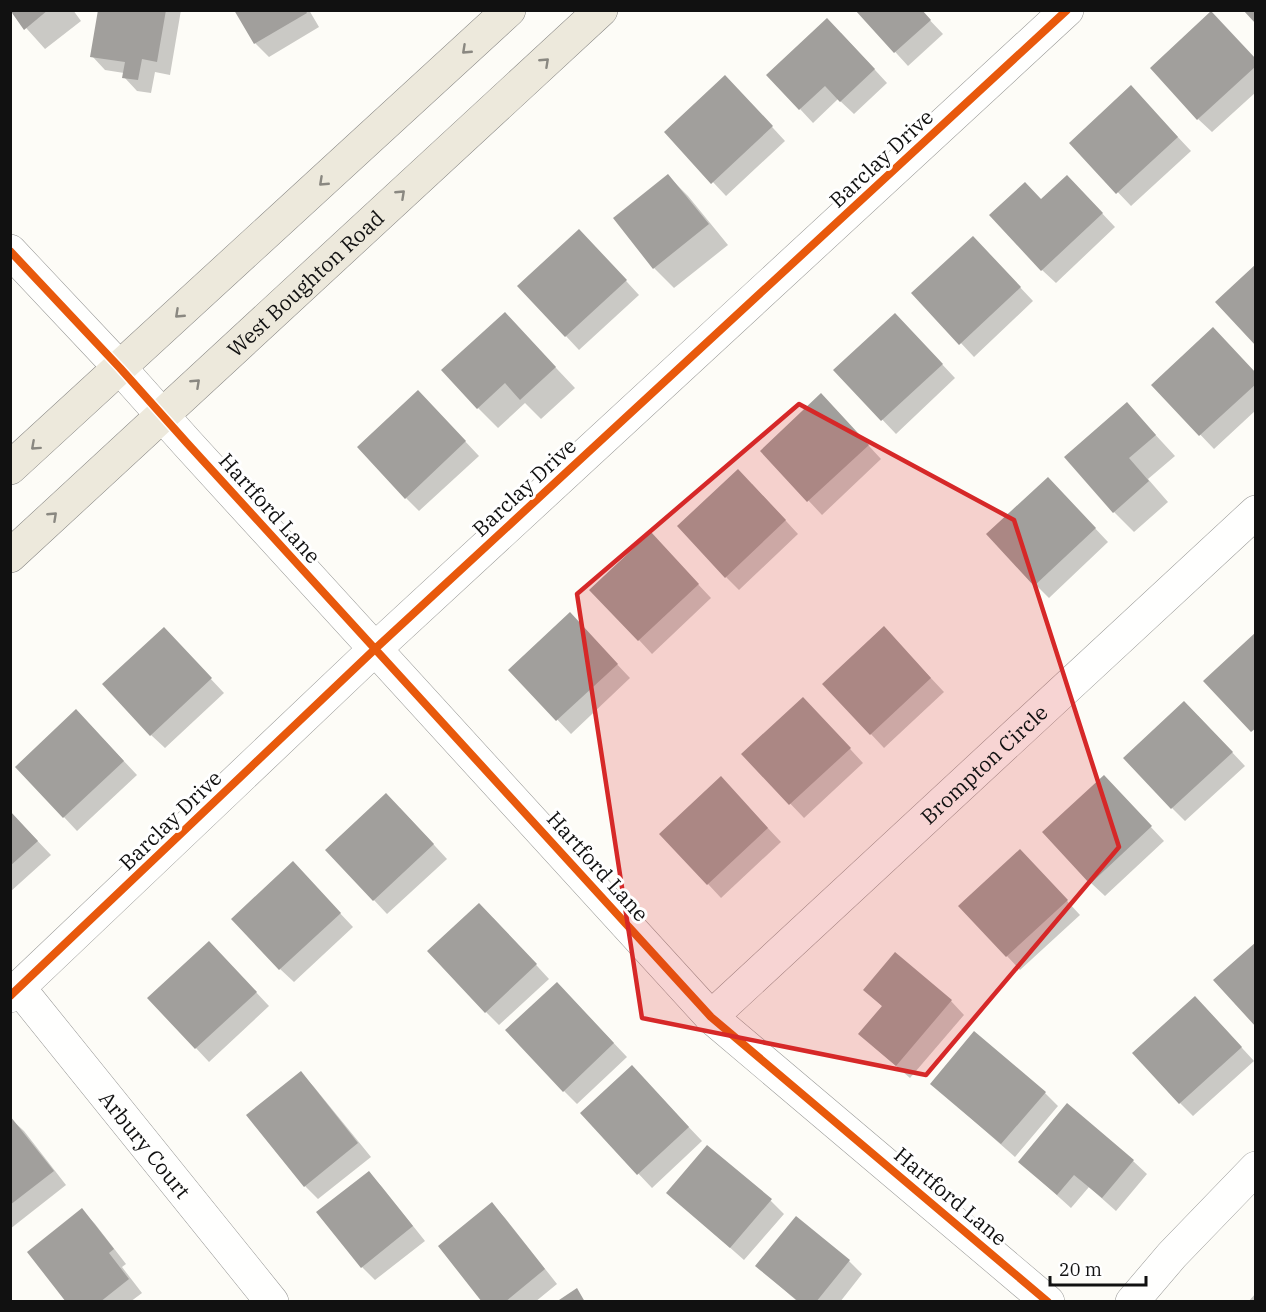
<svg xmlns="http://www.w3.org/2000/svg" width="1266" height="1312" font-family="'IBM Plex Serif',serif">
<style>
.shadow{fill:#0003}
.building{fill:#a19f9c}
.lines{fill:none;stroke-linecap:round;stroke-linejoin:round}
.minor-casing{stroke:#979795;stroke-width:34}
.major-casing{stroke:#858482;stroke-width:34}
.minor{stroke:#fffffe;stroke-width:33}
.major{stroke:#ede9dc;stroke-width:33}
.cycleway-casing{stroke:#fff;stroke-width:11}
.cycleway{stroke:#e8590c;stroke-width:8}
.oneway{stroke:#8a8881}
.marked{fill:#d62828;fill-opacity:0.2;stroke:#d62828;stroke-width:4.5;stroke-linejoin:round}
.labels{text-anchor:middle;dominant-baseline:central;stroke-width:6;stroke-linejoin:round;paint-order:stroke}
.street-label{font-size:21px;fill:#111;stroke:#fff}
</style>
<rect width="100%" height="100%" fill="#fdfcf7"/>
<!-- shadow -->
<path class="shadow" d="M 10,10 L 73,10 L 81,21 L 45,49 Z
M 130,10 L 181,10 L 170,75 L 155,72 L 151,93 L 137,91 L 124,77 L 124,73 L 105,70 L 92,56 Z
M 236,10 L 309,10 L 319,27 L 269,57 L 255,43 Z
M 857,10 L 926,10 L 923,13 L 943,34 L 908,66 Z
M 841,33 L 887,83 L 854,114 L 838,99 L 813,123 L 800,109 Z
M 1256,60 L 1256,92 L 1212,132 L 1198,119 Z
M 738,90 L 785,141 L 726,196 L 666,132 Z
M 1144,101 L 1191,151 L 1131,206 L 1071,143 Z
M 668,176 L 688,196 L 728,245 L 674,288 L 654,268 Z
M 1081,191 L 1115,227 L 1056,283 L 1042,270 L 1041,201 Z
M 592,244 L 639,295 L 579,350 L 519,286 Z
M 987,252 L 1033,301 L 974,357 L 914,293 Z
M 505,314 L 575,388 L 541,419 L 525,403 L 498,428 L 478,408 Z
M 908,328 L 955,378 L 896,434 L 835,370 Z
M 1256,374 L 1256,410 L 1214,449 L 1153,385 Z
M 1127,404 L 1175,456 L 1148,479 L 1168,502 L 1134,532 L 1114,512 Z
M 432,406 L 479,456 L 419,511 L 406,498 Z
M 835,409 L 881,459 L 822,515 L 762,451 Z
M 752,484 L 798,534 L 739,590 L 726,577 Z
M 1061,492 L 1108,542 L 1049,598 L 1035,584 Z
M 664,548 L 711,598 L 652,654 L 639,640 Z
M 583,628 L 630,678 L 571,734 L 510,670 Z
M 897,642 L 944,692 L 884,748 L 824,684 Z
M 177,643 L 224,693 L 165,748 L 151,735 Z
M 816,712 L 863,763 L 804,818 L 743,754 Z
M 1198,716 L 1245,766 L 1185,821 L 1172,808 Z
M 90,725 L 137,775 L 77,831 L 17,767 Z
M 1117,791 L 1164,841 L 1105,896 L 1091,883 Z
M 734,792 L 781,842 L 721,898 L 708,884 Z
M 400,808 L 447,859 L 387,914 L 327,850 Z
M 10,812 L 51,855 L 10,892 Z
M 1033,864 L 1080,915 L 1020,970 L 960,906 Z
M 306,877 L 353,927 L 294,982 L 280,969 Z
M 493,918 L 549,979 L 499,1025 L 486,1012 Z
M 222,956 L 269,1006 L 209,1062 L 149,998 Z
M 865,990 L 951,1001 L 964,1015 L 910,1078 L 874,1047 L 883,1007 Z
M 570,997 L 627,1057 L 577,1104 L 564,1091 Z
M 1209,1012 L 1254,1061 L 1193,1116 L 1180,1103 Z
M 301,1073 L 314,1087 L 371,1157 L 318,1199 L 305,1186 Z
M 645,1081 L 702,1141 L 652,1188 L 582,1114 Z
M 932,1084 L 1045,1093 L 1058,1106 L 1015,1157 Z
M 10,1118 L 24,1131 L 66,1185 L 10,1229 Z
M 1133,1161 L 1147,1174 L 1116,1211 L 1089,1187 L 1071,1208 L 1020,1162 Z
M 369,1173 L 382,1187 L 425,1241 L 375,1280 L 362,1267 Z
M 668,1193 L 770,1200 L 784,1214 L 744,1260 Z
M 492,1204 L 505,1218 L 557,1284 L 535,1302 L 483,1302 Z
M 82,1210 L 95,1224 L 126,1264 L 122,1267 L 142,1293 L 130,1302 L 68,1302 Z
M 849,1261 L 862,1274 L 840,1302 L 798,1302 L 757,1266 Z
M 1256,1293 L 1256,1302 L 1248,1302 Z"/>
<!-- building -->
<path class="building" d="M 10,10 L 48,10 L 24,30 Z
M 98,10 L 166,10 L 157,62 L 142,59 L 138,80 L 122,78 L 125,62 L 90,57 Z
M 234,10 L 305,10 L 307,13 L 254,44 Z
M 855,10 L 922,10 L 931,20 L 894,53 Z
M 1243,10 L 1256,10 L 1256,24 Z
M 1211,11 L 1256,59 L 1256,66 L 1197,120 L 1150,68 Z
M 827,18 L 875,69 L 840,102 L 825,86 L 799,110 L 766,75 Z
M 725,75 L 773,126 L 711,184 L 664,132 Z
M 1131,85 L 1178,137 L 1116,194 L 1069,143 Z
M 668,174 L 709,224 L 653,269 L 613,218 Z
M 1067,175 L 1103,213 L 1041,271 L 989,215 L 1025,182 L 1041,199 Z
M 579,229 L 627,280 L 565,337 L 517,286 Z
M 973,236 L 1021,287 L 959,345 L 911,293 Z
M 1256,264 L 1256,346 L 1215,302 Z
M 505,312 L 556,367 L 520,400 L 505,383 L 477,409 L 441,370 Z
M 895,313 L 943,364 L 881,421 L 833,370 Z
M 1213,327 L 1256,373 L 1256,384 L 1199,436 L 1151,385 Z
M 418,390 L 466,441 L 405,499 L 357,447 Z
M 821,393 L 869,445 L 807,502 L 760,451 Z
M 1127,402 L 1156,435 L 1129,458 L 1149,481 L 1113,513 L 1064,457 Z
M 738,469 L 786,520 L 725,578 L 677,526 Z
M 1048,477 L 1096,528 L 1034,586 L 986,534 Z
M 651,532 L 699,584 L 638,641 L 589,590 Z
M 570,612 L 618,664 L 556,721 L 508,670 Z
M 884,626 L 931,678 L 870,735 L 822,684 Z
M 164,627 L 212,678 L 150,736 L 102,684 Z
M 1256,632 L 1256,728 L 1251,732 L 1203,681 Z
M 803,697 L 851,748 L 789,805 L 741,754 Z
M 1184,701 L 1233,752 L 1171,809 L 1123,758 Z
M 76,709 L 124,761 L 63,818 L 15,767 Z
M 1104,775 L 1152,826 L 1090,884 L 1042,832 Z
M 721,776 L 768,828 L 707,885 L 659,834 Z
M 386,793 L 434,844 L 373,901 L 325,850 Z
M 10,811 L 38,841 L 10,866 Z
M 1020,849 L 1068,900 L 1006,957 L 958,906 Z
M 293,861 L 341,913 L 279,970 L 231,919 Z
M 479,903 L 537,964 L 485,1013 L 427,951 Z
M 209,941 L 257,992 L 195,1049 L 147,998 Z
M 1256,942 L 1256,1027 L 1213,980 Z
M 895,952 L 952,1000 L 896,1066 L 858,1034 L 882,1006 L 863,990 Z
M 557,982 L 614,1043 L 563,1092 L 505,1030 Z
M 1195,996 L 1242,1047 L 1179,1104 L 1132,1053 Z
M 974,1031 L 1046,1092 L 1001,1144 L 930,1084 Z
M 632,1065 L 689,1127 L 637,1175 L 580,1113 Z
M 301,1071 L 358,1143 L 304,1187 L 246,1115 Z
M 1067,1103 L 1134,1160 L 1102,1198 L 1074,1175 L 1057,1195 L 1018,1162 Z
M 10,1116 L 54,1171 L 10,1205 Z
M 707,1145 L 772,1199 L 730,1248 L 666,1193 Z
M 369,1171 L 413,1226 L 361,1268 L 316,1212 Z
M 492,1202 L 545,1269 L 505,1302 L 482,1302 L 438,1246 Z
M 82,1208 L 114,1249 L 109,1253 L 129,1279 L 100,1302 L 66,1302 L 27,1252 Z
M 796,1216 L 850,1260 L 816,1302 L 799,1302 L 755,1266 Z
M 577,1288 L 585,1302 L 556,1302 Z"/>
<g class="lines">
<defs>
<g id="minor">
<path d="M 10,251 L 120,368 L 187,443 L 711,1017 L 1048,1302"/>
<path id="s1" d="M 19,988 L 272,1302"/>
<path d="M 10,996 L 375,649 L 1067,10"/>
<path id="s2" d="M 711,1017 L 1256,512"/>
<path d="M 1132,1302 L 1172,1255 L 1256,1168"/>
</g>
<g id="major">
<path d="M 10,468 L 509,10"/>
<path id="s3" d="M 10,556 L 601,10"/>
</g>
</defs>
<!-- minor casing -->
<use href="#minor" class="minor-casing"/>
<!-- major casing -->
<use href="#major" class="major-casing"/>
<!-- minor -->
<use href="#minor" class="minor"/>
<!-- major -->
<use href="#major" class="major"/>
<defs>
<path id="cycleway" d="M 10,251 L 120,368 L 187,443 L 711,1017 L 1048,1302
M 10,996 L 375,649 L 1067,10"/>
</defs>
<!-- cycleway casing -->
<use href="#cycleway" class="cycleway-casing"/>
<!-- cycleway -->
<use href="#cycleway" class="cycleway"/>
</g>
<!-- one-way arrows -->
<defs><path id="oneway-chevron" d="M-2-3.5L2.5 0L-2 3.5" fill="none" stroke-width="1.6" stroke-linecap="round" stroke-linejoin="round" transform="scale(1.5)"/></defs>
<g class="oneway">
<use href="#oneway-chevron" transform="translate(466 50) rotate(137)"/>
<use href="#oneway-chevron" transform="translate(545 62) rotate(-43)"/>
<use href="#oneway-chevron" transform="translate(323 182) rotate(137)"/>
<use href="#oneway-chevron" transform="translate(401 194) rotate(-43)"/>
<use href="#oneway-chevron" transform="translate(179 314) rotate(137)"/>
<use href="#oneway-chevron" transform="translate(196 383) rotate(-43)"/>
<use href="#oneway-chevron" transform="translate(35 446) rotate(138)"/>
<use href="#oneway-chevron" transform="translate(53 516) rotate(-43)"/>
</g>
<!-- marked area -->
<path class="marked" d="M 799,404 L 1014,520 L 1119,847 L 926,1075 L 642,1018 L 577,594 Z"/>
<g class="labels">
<!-- street labels -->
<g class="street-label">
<text transform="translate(881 158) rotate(-43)">Barclay Drive</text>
<text stroke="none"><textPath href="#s3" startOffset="402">West Boughton Road</textPath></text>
<text transform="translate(524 487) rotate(-43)">Barclay Drive</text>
<text transform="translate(270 508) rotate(48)">Hartford Lane</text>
<text stroke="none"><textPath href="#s2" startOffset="372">Brompton Circle</textPath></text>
<text transform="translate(170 820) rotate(-44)">Barclay Drive</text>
<text transform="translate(598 866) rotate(48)">Hartford Lane</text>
<text stroke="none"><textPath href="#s1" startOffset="201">Arbury Court</textPath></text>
<text transform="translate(951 1196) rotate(40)">Hartford Lane</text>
</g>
</g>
<!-- border -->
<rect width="1266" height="1312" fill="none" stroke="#111111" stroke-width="24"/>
<!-- scale -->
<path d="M1050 1276v9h96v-9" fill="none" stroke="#111111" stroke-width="3"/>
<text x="1059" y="1276" font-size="18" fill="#111111" stroke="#ffffff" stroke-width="4.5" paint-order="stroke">20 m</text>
</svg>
